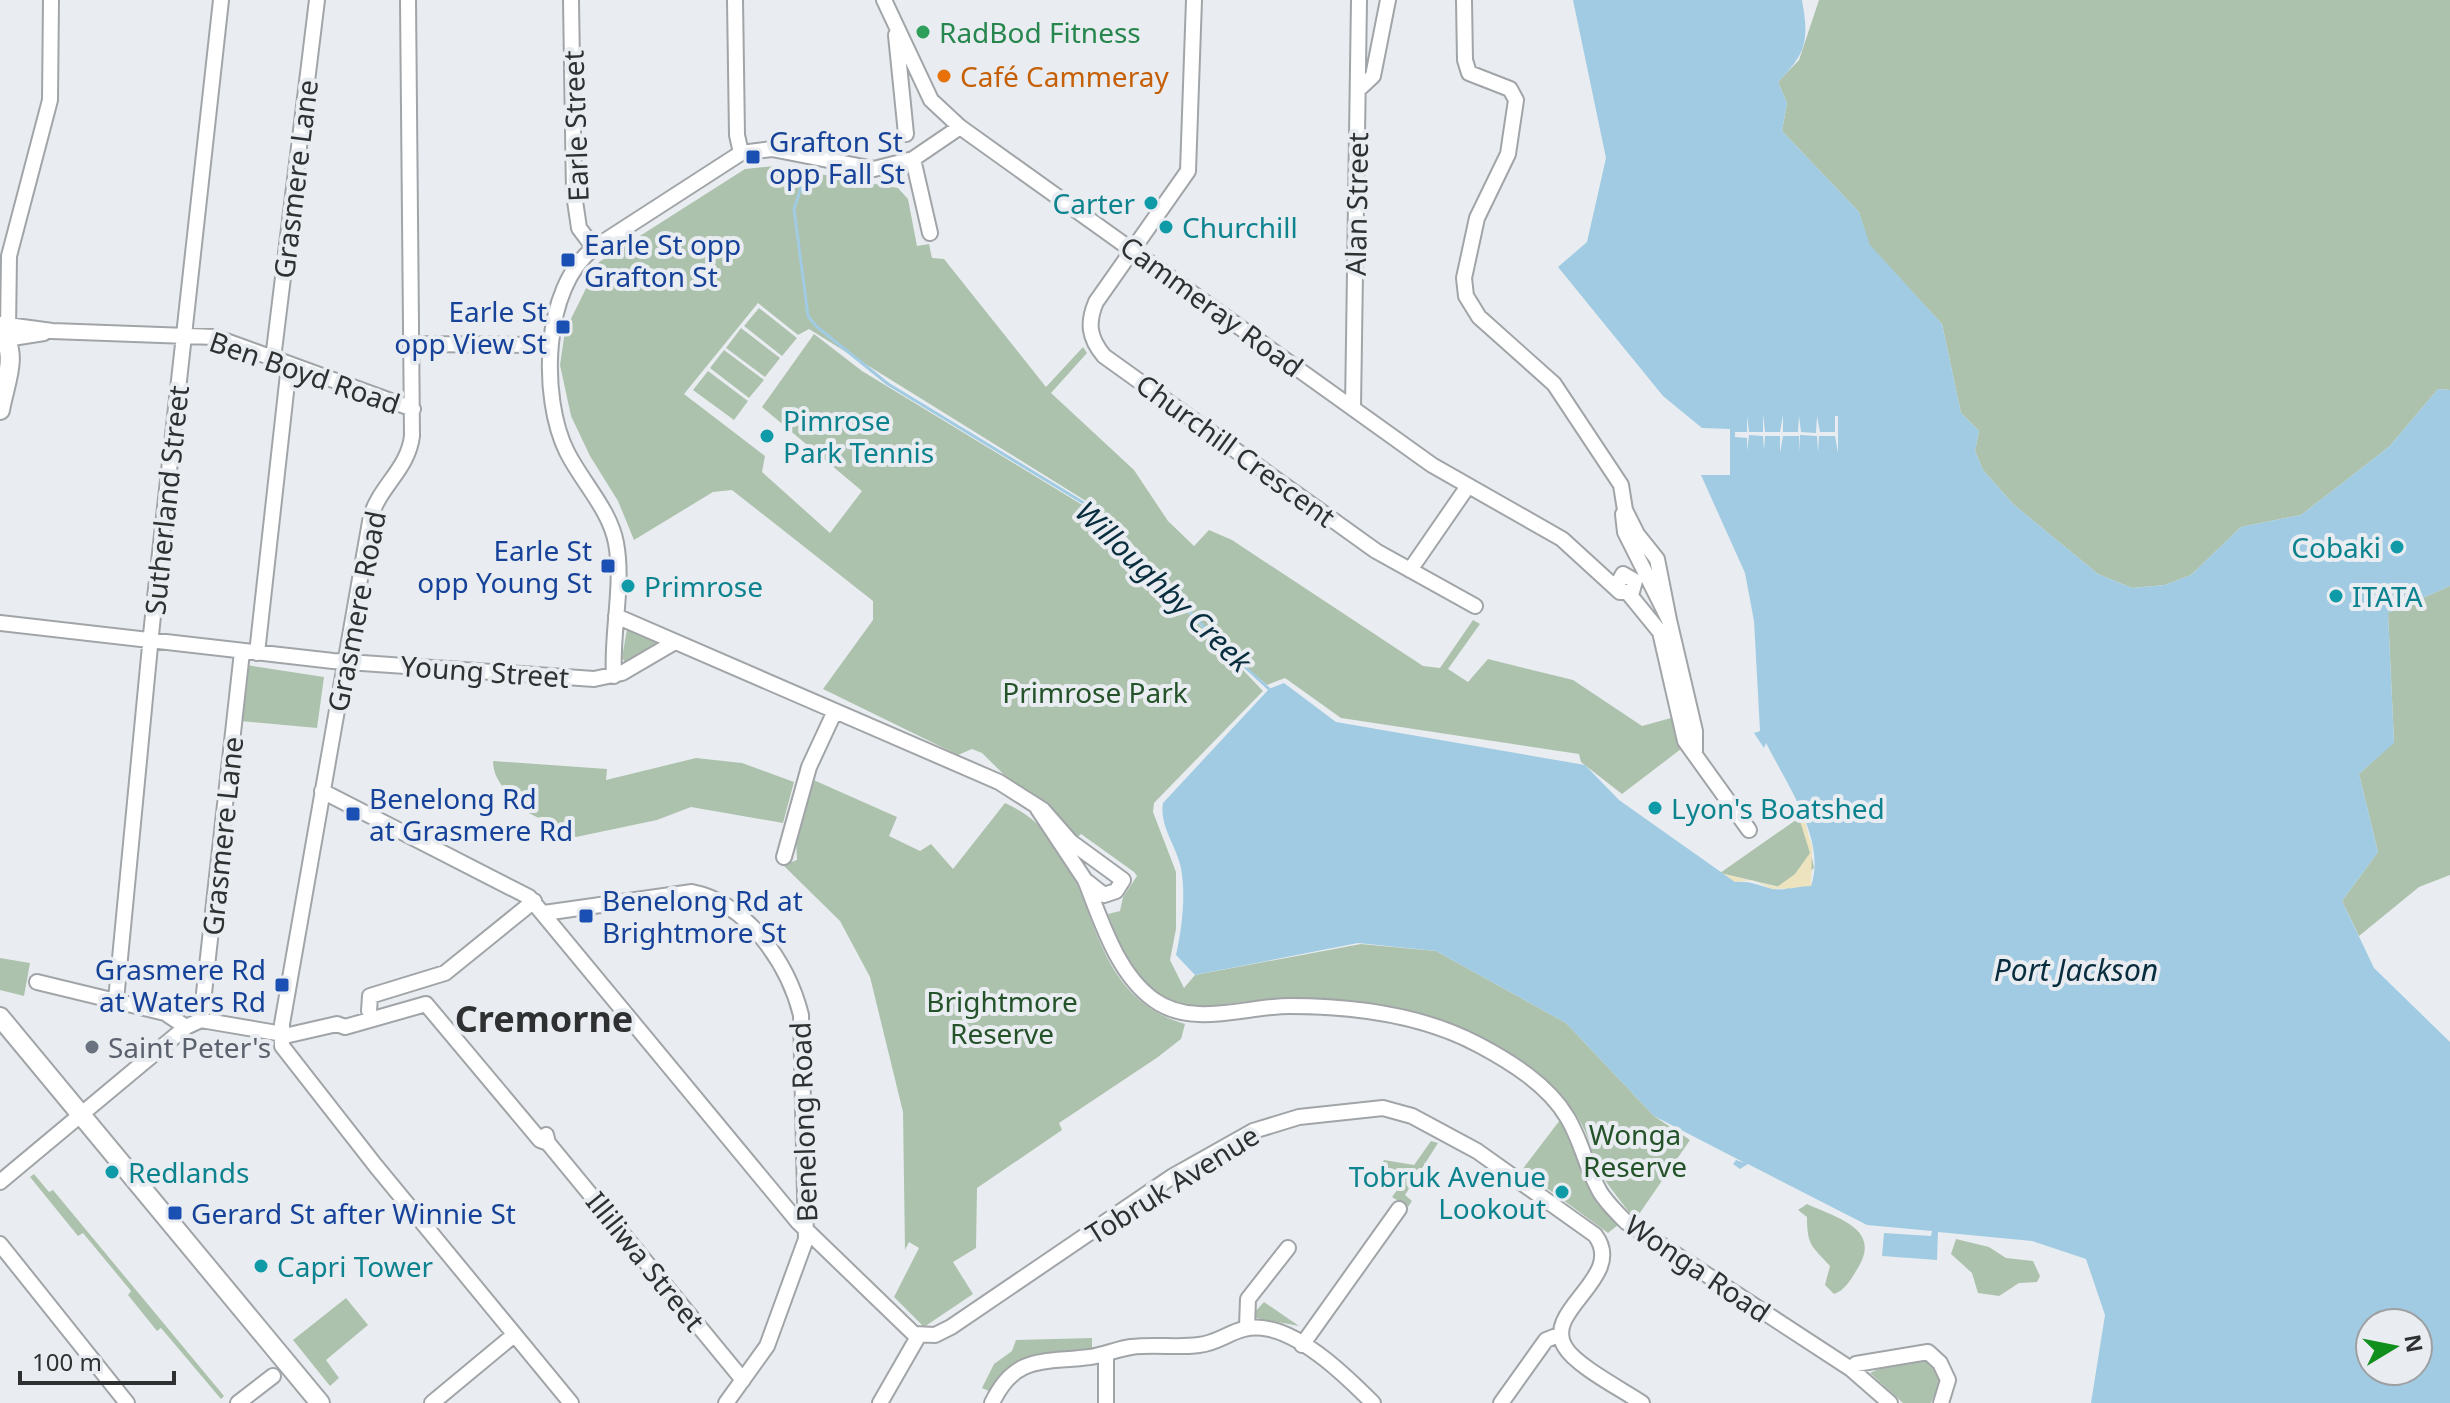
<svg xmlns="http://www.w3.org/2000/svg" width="2450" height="1403" font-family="'Noto Sans',sans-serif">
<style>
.green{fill:#adc2ad}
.sand{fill:#ede3be}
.water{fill:#a1cbe2;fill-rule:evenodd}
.pier{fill:#e9edf1}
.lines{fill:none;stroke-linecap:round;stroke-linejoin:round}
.stream{stroke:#a1cbe2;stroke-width:3}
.minor-casing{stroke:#a1a5a8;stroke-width:18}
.major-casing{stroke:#a1a5a8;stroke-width:22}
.minor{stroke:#fff;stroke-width:14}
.major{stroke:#fff;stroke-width:18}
.leisure-dot{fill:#2e9e5b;stroke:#e9edf1;stroke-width:3}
.food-dot{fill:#e8710a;stroke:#e9edf1;stroke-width:3}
.transit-dot{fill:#1a4fb4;stroke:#e9edf1;stroke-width:3}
.culture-dot{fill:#0f9aa8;stroke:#e9edf1;stroke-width:3}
.worship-dot{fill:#6b7280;stroke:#e9edf1;stroke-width:3}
.labels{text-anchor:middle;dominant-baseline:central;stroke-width:8;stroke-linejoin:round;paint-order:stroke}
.leisure-label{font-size:28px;fill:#27864d;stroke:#e9edf1;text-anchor:start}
.food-label{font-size:28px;fill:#c56008;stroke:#e9edf1;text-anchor:start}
.street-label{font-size:28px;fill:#2e3031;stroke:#e9edf1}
.transit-label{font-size:28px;fill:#164399;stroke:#e9edf1;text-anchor:start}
.culture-label{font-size:28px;fill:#0d838f;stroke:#e9edf1;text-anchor:start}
.park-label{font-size:28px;fill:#245229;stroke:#e9edf1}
.worship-label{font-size:28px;fill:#5b616d;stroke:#e9edf1;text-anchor:start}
.water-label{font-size:30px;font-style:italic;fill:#082d3e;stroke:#e9edf1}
.district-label{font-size:36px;font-weight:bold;fill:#2e3031;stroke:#e9edf1}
</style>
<rect width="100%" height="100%" fill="#e9edf1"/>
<!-- green -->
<path class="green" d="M 1819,0 L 2450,0 L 2450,390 L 2438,389 L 2389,447 L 2301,515 L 2241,527 L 2191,575 L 2165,585 L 2132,588 L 2098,574 L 2013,504 L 1983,470 L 1975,451 L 1979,431 L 1961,413 L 1942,324 L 1869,245 L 1859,212 L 1782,131 L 1787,103 L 1778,82 L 1799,60 Z
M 775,166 L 898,188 L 908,199 L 917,246 L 929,244 L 932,258 L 944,259 L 1046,387 L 1083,347 L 1087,353 L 1051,393 L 1134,470 L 1168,521 L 1194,546 L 1209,530 L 1232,540 L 1423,666 L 1440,668 L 1473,620 L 1480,624 L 1448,669 L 1468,682 L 1488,659 L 1573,680 L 1642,726 L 1671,718 L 1681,749 L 1622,794 L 1581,762 L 1579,754 L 1341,718 L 1285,678 L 1267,685 L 1218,643 L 1116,525 L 1094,506 L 809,329 L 798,335 L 758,303 L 684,394 L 765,456 L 762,472 L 830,533 L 862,491 L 762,407 L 814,334 L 862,371 L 1089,509 L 1263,691 L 1154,803 L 1153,812 L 1176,872 L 1176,929 L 1170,960 L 1184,988 L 1195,975 L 1361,944 L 1436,951 L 1566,1023 L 1654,1116 L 1690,1140 L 1635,1220 C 1624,1205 1612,1191 1602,1176 C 1594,1162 1591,1145 1585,1131 C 1569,1096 1535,1070 1504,1051 C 1426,1002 1341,998 1252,1001 C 1227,1002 1192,1013 1168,1002 C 1133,985 1121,947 1108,914 L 1120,911 L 1123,897 L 1137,876 L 1134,872 L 1081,834 L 1072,842 L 982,753 L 972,749 L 958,755 L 823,689 L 873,620 L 873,601 L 732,490 L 713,492 L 634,540 L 618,501 L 590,456 L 571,416 L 560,365 L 565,331 L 599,262 L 745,169 Z
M 759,308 L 797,338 L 782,356 L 744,326 Z
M 741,328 L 780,358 L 765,377 L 726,348 Z
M 724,350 L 764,380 L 749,398 L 710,368 Z
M 708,371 L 748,401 L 734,420 L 693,390 Z
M 2450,586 L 2450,875 L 2419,887 L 2359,936 L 2342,901 L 2378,852 L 2359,774 L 2394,742 L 2388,613 Z
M 627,629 L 657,641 L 658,644 L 626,663 L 622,658 Z
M 246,665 L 324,677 L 317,728 L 241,721 Z
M 696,758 L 742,763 L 794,782 L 783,823 L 691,807 L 657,820 L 576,837 L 511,804 C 506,785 494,783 493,761 L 607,769 L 606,780 Z
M 809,778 L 897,817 L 889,836 L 920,851 L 931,844 L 953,869 L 1005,803 C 1110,850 1068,990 1185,1024 L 1181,1039 L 1158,1057 L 1059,1123 L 1062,1130 L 977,1188 L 976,1248 L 953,1262 L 973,1294 L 924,1327 L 894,1297 L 919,1248 L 909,1242 L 905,1250 L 903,1112 L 870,977 L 840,921 L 783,865 L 797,860 L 796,839 Z
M 1803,815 L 1814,868 L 1789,889 L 1720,873 Z
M 0,958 L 30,963 L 24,996 L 0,990 Z
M 1560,1120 L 1594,1197 L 1618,1225 L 1608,1233 L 1522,1170 Z
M 1431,1141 L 1438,1143 L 1405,1195 L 1412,1201 L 1408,1207 L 1392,1197 L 1397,1190 L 1375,1175 L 1384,1160 L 1414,1165 Z
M 34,1174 L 49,1192 L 53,1190 L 224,1396 L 221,1399 L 161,1328 L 157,1331 L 128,1295 L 131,1291 L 83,1233 L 78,1236 L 30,1177 Z
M 1807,1204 C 1839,1219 1884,1229 1856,1271 C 1850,1281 1845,1290 1834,1294 L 1825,1285 L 1830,1266 C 1812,1246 1807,1246 1807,1217 L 1798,1210 Z
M 1956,1239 L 1989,1247 L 2006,1258 L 2033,1261 L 2040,1276 L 2037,1282 L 2019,1283 L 1999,1296 L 1978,1293 L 1972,1273 L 1951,1254 Z
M 346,1298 L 368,1325 L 326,1360 L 339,1378 L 330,1386 L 293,1340 Z
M 1264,1302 L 1299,1326 L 1256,1318 L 1253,1314 Z
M 1092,1338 L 1092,1351 L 1028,1360 L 1008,1367 L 991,1392 L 982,1388 L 994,1364 L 1012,1351 L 1016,1340 Z
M 1925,1356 L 1935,1364 L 1942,1378 L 1931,1403 L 1903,1403 L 1870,1373 L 1896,1361 Z"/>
<!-- sand -->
<path class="sand" d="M 1803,815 L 1812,847 L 1811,887 L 1772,889 L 1752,880 L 1735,882 L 1720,873 L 1777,887 L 1795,874 L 1810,853 L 1800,821 Z"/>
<!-- water -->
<path class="water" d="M 1573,0 L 1802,0 C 1809,40 1807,53 1778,82 L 1787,103 L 1782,131 L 1859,212 L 1870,245 L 1942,324 L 1961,413 L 1979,431 L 1975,451 L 1983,470 L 2013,504 L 2098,574 L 2132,588 L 2165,585 L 2191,575 L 2241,527 L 2301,515 L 2389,447 L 2438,389 L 2450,390 L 2450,586 L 2388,613 L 2394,743 L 2359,774 L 2378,852 L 2342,901 L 2374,968 L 2450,1042 L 2450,1403 L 2091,1403 L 2105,1315 L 2086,1259 L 2032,1241 L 1938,1232 L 1937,1260 L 1882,1256 L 1884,1233 L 1931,1236 L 1932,1231 L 1867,1225 L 1748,1164 L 1740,1169 L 1733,1164 L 1736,1160 L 1745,1163 L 1654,1116 L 1566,1023 L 1436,951 L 1358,943 L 1195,975 L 1176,955 C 1182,928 1186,896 1181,868 C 1177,847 1159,826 1163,803 L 1269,689 L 1284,683 L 1336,722 L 1585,765 L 1619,800 L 1735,882 C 1750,881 1757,885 1772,889 C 1785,891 1798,886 1811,886 C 1827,840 1786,783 1766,743 L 1764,748 L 1754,733 L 1760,731 L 1754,621 L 1745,573 L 1701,475 L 1730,475 L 1730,429 L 1702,428 L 1663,396 L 1558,267 L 1587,242 L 1606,158 ZM 2370,1323 L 2418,1323 L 2418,1371 L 2370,1371 Z"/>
<!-- pier -->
<path class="pier" d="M 1763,414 L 1765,432 L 1780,432 L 1783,415 L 1783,432 L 1798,432 L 1799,416 L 1801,432 L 1816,433 L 1817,416 L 1820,432 L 1835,432 L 1835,416 L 1838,416 L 1838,453 L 1835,436 L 1819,436 L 1818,452 L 1817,436 L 1800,435 L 1800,452 L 1799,436 L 1783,436 L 1780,453 L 1780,436 L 1765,436 L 1764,450 L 1763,436 L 1749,435 L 1747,451 L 1747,438 L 1735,437 L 1735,432 L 1747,432 L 1747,416 L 1749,432 L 1763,432 Z"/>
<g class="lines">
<!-- stream -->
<path class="stream" d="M 801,188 L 794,209 L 808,316 L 816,326 L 888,384 L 1092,508 L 1220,644 L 1269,689"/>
<defs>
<path id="minor" d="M 408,0 L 412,436 C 408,469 380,486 371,516 L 282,1024 L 282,1046 L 375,1165 L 571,1403
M 571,0 L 574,194 L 579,228 L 594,248
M 735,0 L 737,135 L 741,153
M 884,0 L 931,100 L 960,127 L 1432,465 L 1562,539 L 1620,592 L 1632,592 L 1635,581 L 1623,574 L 1616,587
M 1194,0 L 1188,171 L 1096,302 C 1087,323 1089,338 1104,356 L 1376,551 L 1475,606
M 1464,0 L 1465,60 L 1469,73 L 1510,89 L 1516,100 L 1508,154 L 1477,218 L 1464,278 L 1466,296 L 1479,317 L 1554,384 L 1621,485 L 1625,510 L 1637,534 L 1657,559 L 1669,620
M 896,35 L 906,134
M 1358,90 L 1373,76 L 1388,0
M 913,159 L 930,233
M 0,324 L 52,331 L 215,337 L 413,409
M 8,330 L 9,256 L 50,100 L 51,0
M 6,339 L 44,333
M 410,344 L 548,345
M 273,359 L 317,0
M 1353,408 L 1359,0
M 1623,514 L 1625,532 L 1669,620 L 1695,731 L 1695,751
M 1410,570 L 1468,486
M 1629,594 L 1660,632 L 1685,741 L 1749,830
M 616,616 L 999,782 L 1043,810 L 1071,842 L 1123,880 L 1116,891 L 1104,895 L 1085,880 L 1038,809
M 0,623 L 333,661 L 594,679 L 622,673 L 675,642
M 257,653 L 289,365
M 614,676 C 611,633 624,586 616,543 C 610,510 582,482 567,452 C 540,398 542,287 594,248 L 741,153 L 772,149 L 874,169 L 913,159 L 960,127
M 322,791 L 529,897 L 798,1222 L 914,1334 L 935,1335 L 951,1327 L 1173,1176 L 1253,1131 L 1299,1117 L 1383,1108 L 1412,1116 L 1477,1151 L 1595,1235 C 1627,1277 1542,1310 1565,1347 C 1576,1366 1623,1390 1642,1403
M 784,857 L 809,767 L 835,711
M 1085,880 C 1101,920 1117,974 1154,1000 C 1193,1028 1245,1006 1290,1006 C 1354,1006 1421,1014 1479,1045 C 1511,1062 1548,1085 1567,1117 C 1582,1141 1587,1172 1602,1195 C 1609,1205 1618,1214 1626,1222 L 1851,1369 L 1890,1403
M 544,913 L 692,892 C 747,903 788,963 801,1015 L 806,1239 L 767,1346 L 726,1403
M 37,982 L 165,1013 L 186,1027
M 116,1000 L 152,625 L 221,0
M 369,1011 L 370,996 L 445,973 L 534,901
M 201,1020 L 242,652
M 546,1135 L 548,1143 L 743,1380
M 0,1182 L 186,1027 L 201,1020 L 289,1035 L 337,1024 L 345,1027 L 426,1004 L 540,1140 L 548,1143
M 0,1244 L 127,1403
M 1247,1327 L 1248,1299 L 1288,1248
M 1302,1345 L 1399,1209
M 1106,1354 L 1106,1403
M 1851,1369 L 1856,1364 L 1928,1352 L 1940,1363 L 1948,1380 L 1941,1403
M 238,1403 L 273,1376
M 432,1403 L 514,1335
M 880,1403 L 919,1335
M 992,1403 C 1015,1354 1044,1363 1090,1357 C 1104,1355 1117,1349 1131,1347 C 1154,1344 1177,1348 1199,1345 C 1226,1342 1236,1322 1269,1329 C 1305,1336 1348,1378 1373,1403
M 1501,1403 L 1546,1340 L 1561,1334"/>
<path id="major" d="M 0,332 C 20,353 4,385 0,410
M 0,1017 L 320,1403"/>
</defs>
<!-- minor casing -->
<use href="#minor" class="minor-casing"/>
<!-- major casing -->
<use href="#major" class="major-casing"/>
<!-- minor -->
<use href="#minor" class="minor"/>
<!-- major -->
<use href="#major" class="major"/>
</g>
<!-- markers -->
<circle class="leisure-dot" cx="923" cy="32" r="8"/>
<circle class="food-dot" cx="944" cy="76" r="8"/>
<g class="transit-dot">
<rect x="745" y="149" width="16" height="16" rx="4"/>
<rect x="560" y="252" width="16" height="16" rx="4"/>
<rect x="555" y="319" width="16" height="16" rx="4"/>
<rect x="600" y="558" width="16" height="16" rx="4"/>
<rect x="345" y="806" width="16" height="16" rx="4"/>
<rect x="578" y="908" width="16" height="16" rx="4"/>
<rect x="274" y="977" width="16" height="16" rx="4"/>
<rect x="167" y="1205" width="16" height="16" rx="4"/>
</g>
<g class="culture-dot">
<circle cx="1151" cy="203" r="8"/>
<circle cx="1166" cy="227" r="8"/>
<circle cx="767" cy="436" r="8"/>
<circle cx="2397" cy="547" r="8"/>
<circle cx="628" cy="586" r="8"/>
<circle cx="2336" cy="596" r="8"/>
<circle cx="1655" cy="808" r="8"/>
<circle cx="112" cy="1172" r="8"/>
<circle cx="1562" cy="1192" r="8"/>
<circle cx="261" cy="1266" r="8"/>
</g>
<circle class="worship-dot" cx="92" cy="1047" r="8"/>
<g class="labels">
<!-- leisure labels -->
<g class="leisure-label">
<text x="939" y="32">RadBod Fitness</text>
</g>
<!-- food labels -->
<g class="food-label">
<text x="960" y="76">Café Cammeray</text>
</g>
<!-- street labels -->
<g class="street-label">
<text transform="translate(575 126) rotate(-92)">Earle Street</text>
<text transform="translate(295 179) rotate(-83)">Grasmere Lane</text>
<text transform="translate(1356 204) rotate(-89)">Alan Street</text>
<text transform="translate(1212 306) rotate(36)">Cammeray Road</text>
<text transform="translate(305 372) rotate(19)">Ben Boyd Road</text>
<text transform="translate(1236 450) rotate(36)">Churchill Crescent</text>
<text transform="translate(166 500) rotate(-84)">Sutherland Street</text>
<text transform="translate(356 611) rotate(-79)">Grasmere Road</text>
<text transform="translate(485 671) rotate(4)">Young Street</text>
<text transform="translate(222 836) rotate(-84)">Grasmere Lane</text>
<text transform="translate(803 1122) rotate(-92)">Benelong Road</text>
<text transform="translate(1172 1184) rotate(-32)">Tobruk Avenue</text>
<text transform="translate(646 1261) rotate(51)">Illiliwa Street</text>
<text transform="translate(1698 1268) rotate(34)">Wonga Road</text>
</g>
<!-- transit labels -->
<g class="transit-label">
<text x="769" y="141">Grafton St<tspan x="769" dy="32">opp Fall St</tspan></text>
<text x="584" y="244">Earle St opp<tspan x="584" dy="32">Grafton St</tspan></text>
<text x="547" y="311" text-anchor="end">Earle St<tspan x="547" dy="32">opp View St</tspan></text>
<text x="592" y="550" text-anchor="end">Earle St<tspan x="592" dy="32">opp Young St</tspan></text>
<text x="369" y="798">Benelong Rd<tspan x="369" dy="32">at Grasmere Rd</tspan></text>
<text x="602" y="900">Benelong Rd at<tspan x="602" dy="32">Brightmore St</tspan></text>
<text x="266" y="969" text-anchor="end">Grasmere Rd<tspan x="266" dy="32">at Waters Rd</tspan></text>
<text x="191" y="1213">Gerard St after Winnie St</text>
</g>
<!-- culture labels -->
<g class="culture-label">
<text x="1135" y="203" text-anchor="end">Carter</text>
<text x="1182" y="227">Churchill</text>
<text x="783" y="420">Pimrose<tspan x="783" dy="32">Park Tennis</tspan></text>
<text x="2381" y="547" text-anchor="end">Cobaki</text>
<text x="644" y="586">Primrose</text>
<text x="2352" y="596">ITATA</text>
<text x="1671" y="808">Lyon's Boatshed</text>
<text x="128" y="1172">Redlands</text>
<text x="1546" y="1176" text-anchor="end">Tobruk Avenue<tspan x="1546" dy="32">Lookout</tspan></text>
<text x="277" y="1266">Capri Tower</text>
</g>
<!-- park labels -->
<g class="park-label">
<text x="1095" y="692">Primrose Park</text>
<text x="1002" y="1001">Brightmore<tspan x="1002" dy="32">Reserve</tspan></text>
<text x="1635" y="1134">Wonga<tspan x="1635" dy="32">Reserve</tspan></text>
</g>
<!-- worship labels -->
<g class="worship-label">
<text x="108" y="1047">Saint Peter's</text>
</g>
<!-- water labels -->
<g class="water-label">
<text transform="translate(1164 586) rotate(44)">Willoughby Creek</text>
<text x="2076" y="969">Port Jackson</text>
</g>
<!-- district labels -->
<g class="district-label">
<text x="544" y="1018">Cremorne</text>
</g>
</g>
<!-- north arrow -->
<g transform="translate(2394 1347) rotate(80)"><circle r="38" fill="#e9edf1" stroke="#9ea1a4" stroke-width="2"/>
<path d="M0-6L14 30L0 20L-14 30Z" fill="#108f1d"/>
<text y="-12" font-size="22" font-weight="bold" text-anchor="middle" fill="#2e3031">N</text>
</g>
<!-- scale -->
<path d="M20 1371v12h154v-12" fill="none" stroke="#2e3031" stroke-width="4"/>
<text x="32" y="1371" font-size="24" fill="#2e3031" stroke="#e9edf1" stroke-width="6" paint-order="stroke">100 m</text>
</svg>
